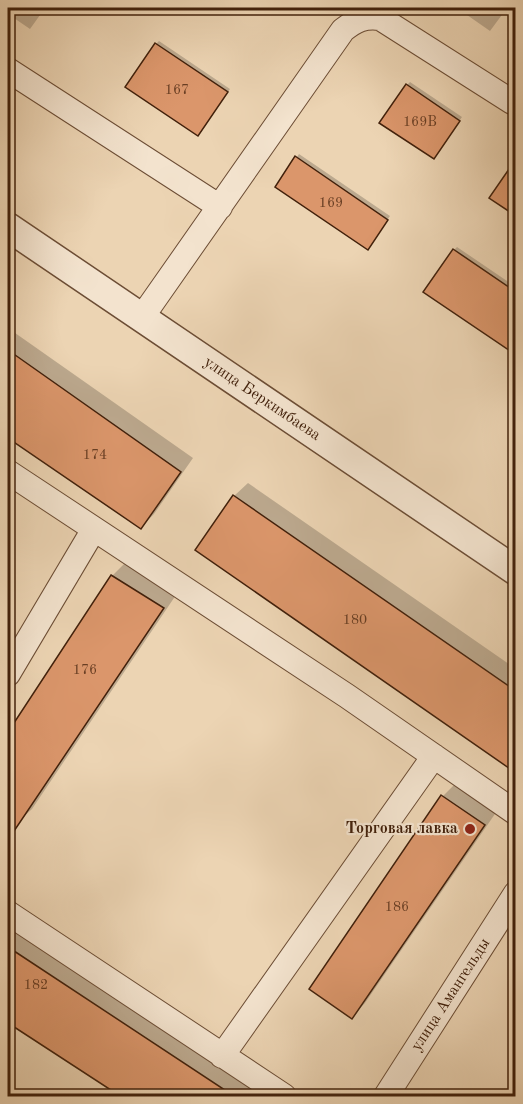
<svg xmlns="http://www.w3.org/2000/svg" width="523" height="1104" font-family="'Old Standard TT',serif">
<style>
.shadow{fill:#0003}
.building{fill:#db966b;stroke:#41200b;stroke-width:1.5}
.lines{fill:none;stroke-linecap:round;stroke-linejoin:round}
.minor-casing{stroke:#6c4d35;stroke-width:26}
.tertiary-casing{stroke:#6c4d35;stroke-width:31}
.minor{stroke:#f3e3ce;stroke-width:24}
.tertiary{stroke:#f3e3ce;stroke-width:28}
.poi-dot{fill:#8f2418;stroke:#f3e3ce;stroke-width:2}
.labels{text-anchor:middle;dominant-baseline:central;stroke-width:4.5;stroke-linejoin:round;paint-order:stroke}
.number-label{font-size:14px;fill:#683e23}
.street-label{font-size:16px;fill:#41200b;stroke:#f3e3ce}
.poi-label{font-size:16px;font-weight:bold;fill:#41200b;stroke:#f3e3ce;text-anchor:end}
</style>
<rect width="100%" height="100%" fill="#ecd4b3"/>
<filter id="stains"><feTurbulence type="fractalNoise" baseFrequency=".00333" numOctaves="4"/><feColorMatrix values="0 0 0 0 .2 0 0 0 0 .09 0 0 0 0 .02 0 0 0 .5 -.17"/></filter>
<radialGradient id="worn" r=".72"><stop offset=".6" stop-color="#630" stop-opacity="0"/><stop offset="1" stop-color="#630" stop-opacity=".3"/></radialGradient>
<!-- shadow -->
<path class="shadow" d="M 8,8 L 45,8 L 30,29 L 8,14 Z
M 457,8 L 507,8 L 490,31 Z
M 159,41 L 230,89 L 201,132 L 156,44 Z
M 410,82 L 462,117 L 436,154 L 407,85 Z
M 299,154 L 390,216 L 370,245 L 297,157 Z
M 457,247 L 516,287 L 516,353 L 454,250 Z
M 8,328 L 193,458 L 154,514 L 141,527 L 8,436 Z
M 248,483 L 516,669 L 516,771 L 197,549 L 234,496 Z
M 125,563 L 176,595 L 32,809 L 18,822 L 8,815 L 8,735 L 112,576 Z
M 456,783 L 497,811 L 365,1003 L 352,1017 L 443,796 Z
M 8,925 L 267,1096 L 123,1096 L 8,1021 Z"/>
<!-- building -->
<path class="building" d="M 155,43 L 228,92 L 198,136 L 125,87 Z
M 406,84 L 460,121 L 434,159 L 379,123 Z
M 295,156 L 388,220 L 368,250 L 275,187 Z
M 516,159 L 516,216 L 489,198 Z
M 453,249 L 516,292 L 516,355 L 423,292 Z
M 8,350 L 181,472 L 141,529 L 8,438 Z
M 233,495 L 516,691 L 516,773 L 195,550 Z
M 111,575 L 164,608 L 8,840 L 8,732 Z
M 441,795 L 485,825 L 352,1019 L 309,989 Z
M 8,947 L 234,1096 L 120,1096 L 8,1023 Z"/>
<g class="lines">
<defs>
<path id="minor" d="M 8,70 L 220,207
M 142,317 L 343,30 C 356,20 364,16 380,18 L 512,102
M 8,472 L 347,696 L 516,813
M 8,674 L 94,529
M 8,913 L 284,1096
M 222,1056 L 434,756
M 386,1096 L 516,893"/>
<path id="tertiary" d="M 8,227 L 516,571"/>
</defs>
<!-- minor casing -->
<use href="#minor" class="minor-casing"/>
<!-- tertiary casing -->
<use href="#tertiary" class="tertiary-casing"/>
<!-- minor -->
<use href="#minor" class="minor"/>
<!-- tertiary -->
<use href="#tertiary" class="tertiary"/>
</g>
<!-- markers -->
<circle class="poi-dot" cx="470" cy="829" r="6"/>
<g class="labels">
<!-- number labels -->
<g class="number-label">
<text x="177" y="90">167</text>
<text x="420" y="122">169В</text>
<text x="331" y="203">169</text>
<text x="95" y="455">174</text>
<text x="355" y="620">180</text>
<text x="85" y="670">176</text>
<text x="397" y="907">186</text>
<text x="36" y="985">182</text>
</g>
<!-- street labels -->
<g class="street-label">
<text transform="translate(262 399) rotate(34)">улица Беркимбаева</text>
<text transform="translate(451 995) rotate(-57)">улица Амангельды</text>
</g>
<!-- poi labels -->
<g class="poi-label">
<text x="458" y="829">Торговая лавка</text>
</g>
</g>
<!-- margin -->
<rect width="523" height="1104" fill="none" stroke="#ecd4b3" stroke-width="30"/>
<rect x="9" y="9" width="505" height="1086" fill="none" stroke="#41200b" stroke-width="3"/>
<rect x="15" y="15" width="493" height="1074" fill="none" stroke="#41200b" stroke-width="1.5"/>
<rect width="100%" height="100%" filter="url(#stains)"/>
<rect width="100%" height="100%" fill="url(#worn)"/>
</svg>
